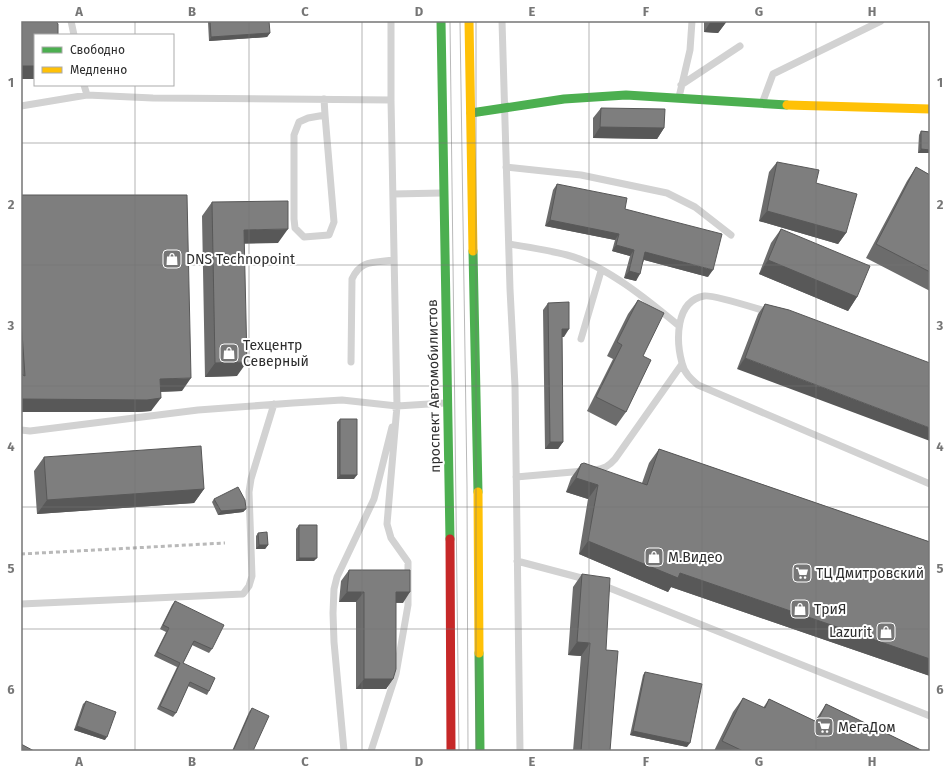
<svg xmlns="http://www.w3.org/2000/svg" width="951" height="772" font-family="'Fira Sans',sans-serif">
<style>
.lines{fill:none;stroke-linecap:round;stroke-linejoin:round}
.lane{stroke:#d2d2d2;stroke-width:7}
.fast{stroke:#4caf50;stroke-width:9}
.slow{stroke:#ffc107;stroke-width:9}
.jam{stroke:#c62828;stroke-width:9}
.tram{stroke:#b9b9b9;stroke-width:1}
.rail{stroke:#b9b9b9;stroke-width:3;stroke-dasharray:4 3;stroke-linecap:butt}
.wall{fill:#6c6c6c}
.shaded-wall{fill:#585858}
.building{fill:#7e7e7e;stroke:#585858}
.grid{fill:none;stroke:#767676;stroke-width:1;stroke-opacity:0.55}
.labels{text-anchor:middle;dominant-baseline:central;stroke-width:4;stroke-linejoin:round;paint-order:stroke}
.poi-label{font-size:14px;fill:#2d2d2d;stroke:#fff;text-anchor:start}
.street-label{font-size:14px;fill:#2d2d2d;stroke:#fff}
.neatline{fill:none;stroke:#767676;stroke-width:1.5}
.grid-label{font-size:13px;text-anchor:middle;font-weight:bold;fill:#767676}
</style>
<rect width="100%" height="100%" fill="#fff"/>
<g class="lines">
<!-- lane -->
<path class="lane" d="M 71,21 L 74,35
M 391,21 L 391,100
M 502,21 L 510,289 L 515,386 L 520,751
M 84,85 L 87,95
M 681,85 L 740,46
M 679,97 L 690,50 L 692,21
M 324,99 L 325,115 L 334,222 L 329,235 L 304,237 L 295,228 L 294,219 L 294,135 L 299,122 L 308,118 L 325,115
M 763,101 L 773,74 L 881,21
M 21,106 L 87,95 L 153,98 L 391,100 L 397,406 L 387,524 L 391,538 L 408,562 L 408,605 L 396,674 L 371,751
M 506,167 L 581,175 L 667,193 L 695,207 L 731,235
M 393,194 L 442,193
M 509,244 C 528,247 548,250 567,255 C 604,264 649,301 678,325
M 769,312 C 758,309 712,294 704,296 C 675,301 676,341 682,363 C 684,373 691,379 698,385 L 930,484
M 581,339 L 601,271
M 351,362 L 352,279 C 361,259 375,263 394,260
M 396,409 L 397,406 L 445,403
M 21,430 L 30,431 L 198,410 L 293,403 L 342,400 L 397,406
M 594,470 C 604,469 609,466 615,459 L 682,364
M 516,477 L 584,471
M 517,561 L 589,580
M 602,585 L 930,716
M 21,604 L 243,594 L 249,586 L 252,576 L 249,492 L 251,479 L 274,404
M 344,751 L 334,642 L 333,613 L 334,589 L 337,577 L 374,499 L 392,427"/>
<!-- fast -->
<path class="fast" d="M 441,21 L 450,539
M 471,113 L 564,99 L 626,95 L 787,105
M 473,251 L 478,492
M 479,653 L 480,751"/>
<!-- slow -->
<path class="slow" d="M 469,21 L 473,251
M 787,105 L 930,109
M 478,492 L 479,653"/>
<!-- jam -->
<path class="jam" d="M 450,539 L 451,751"/>
<!-- tram -->
<path class="tram" d="M 450,21 L 459,751
M 460,21 L 467,486 L 468,751"/>
<!-- rail -->
<path class="rail" d="M 21,554 L 225,543"/>
</g>
<!-- wall -->
<path class="wall" d="M 208,21 L 210,21 L 270,33 L 267,37 L 209,41 L 208,22 Z
M 704,21 L 727,21 L 718,33 L 704,32 Z
M 601,108 L 664,128 L 657,139 L 593,138 L 593,118 Z
M 921,131 L 930,132 L 930,153 L 918,153 L 919,135 Z
M 777,162 L 816,183 L 846,233 L 838,244 L 759,221 L 769,172 Z
M 916,167 L 930,175 L 930,291 L 866,258 L 907,181 Z
M 557,184 L 625,209 L 708,277 L 644,260 L 636,281 L 624,278 L 630,256 L 612,251 L 615,240 L 545,226 L 553,190 Z
M 21,195 L 182,391 L 160,392 L 151,411 L 138,412 L 21,412 Z
M 212,202 L 278,243 L 244,243 L 237,376 L 205,377 L 202,216 Z
M 781,229 L 857,297 L 848,311 L 759,274 L 771,243 Z
M 638,300 L 643,356 L 626,412 L 616,426 L 587,411 L 613,359 L 607,356 L 628,314 Z
M 548,303 L 564,337 L 562,337 L 563,442 L 558,449 L 545,449 L 543,310 Z
M 765,304 L 789,310 L 737,369 L 758,314 Z
M 340,419 L 354,479 L 337,479 L 337,422 Z
M 659,449 L 930,542 L 930,676 L 671,587 L 668,592 L 579,554 L 588,499 L 566,492 L 571,478 L 581,464 L 642,483 L 649,463 Z
M 44,457 L 204,489 L 194,503 L 37,514 L 34,471 Z
M 214,499 L 246,509 L 243,512 L 218,515 L 212,502 Z
M 299,525 L 314,561 L 296,561 L 296,529 Z
M 258,533 L 268,545 L 265,549 L 256,549 L 256,536 Z
M 349,570 L 403,603 L 396,603 L 393,679 L 386,689 L 356,689 L 356,602 L 339,602 L 341,581 Z
M 582,574 L 606,650 L 610,751 L 573,751 L 581,656 L 568,655 L 573,587 Z
M 175,601 L 212,649 L 209,653 L 192,645 L 183,663 L 209,691 L 207,695 L 188,686 L 176,713 L 173,717 L 157,709 L 177,667 L 154,656 L 166,632 L 160,629 L 172,605 Z
M 645,672 L 687,747 L 630,735 L 643,675 Z
M 743,698 L 763,708 L 769,699 L 815,721 L 826,704 L 923,751 L 714,751 L 733,712 Z
M 86,701 L 105,740 L 74,730 L 83,704 Z
M 252,708 L 253,751 L 232,751 L 249,712 Z"/>
<!-- shaded-wall -->
<path class="shaded-wall" d="M 711,21 L 727,21 L 718,33 L 704,32 Z
M 270,33 L 267,37 L 209,41 L 211,37 Z
M 21,66 L 35,66 L 35,79 L 21,79 Z
M 600,127 L 664,128 L 657,139 L 593,138 Z
M 921,149 L 930,150 L 930,153 L 918,153 Z
M 767,211 L 846,233 L 838,244 L 759,221 Z
M 550,220 L 619,234 L 615,240 L 545,226 Z
M 288,229 L 278,243 L 234,244 L 244,230 Z
M 616,245 L 634,250 L 630,256 L 612,251 Z
M 645,252 L 713,270 L 708,277 L 641,259 Z
M 768,260 L 857,297 L 848,311 L 759,274 Z
M 629,271 L 640,274 L 636,281 L 624,278 Z
M 562,329 L 569,329 L 564,337 L 557,337 Z
M 745,358 L 930,428 L 930,441 L 737,369 Z
M 247,362 L 237,376 L 205,377 L 215,363 Z
M 191,378 L 182,391 L 151,392 L 160,379 Z
M 161,398 L 151,411 L 138,412 L 21,412 L 21,399 Z
M 550,442 L 563,442 L 558,449 L 545,449 Z
M 340,475 L 357,475 L 354,479 L 337,479 Z
M 576,478 L 598,485 L 588,499 L 566,492 Z
M 204,489 L 194,503 L 37,514 L 47,500 Z
M 246,509 L 243,512 L 218,515 L 221,511 Z
M 588,541 L 680,573 L 930,659 L 930,676 L 671,587 L 668,592 L 579,554 Z
M 259,545 L 268,545 L 265,549 L 256,549 Z
M 299,558 L 317,558 L 314,561 L 296,561 Z
M 347,592 L 364,592 L 356,602 L 339,602 Z
M 396,592 L 410,592 L 403,603 L 389,602 Z
M 577,642 L 590,643 L 581,656 L 568,655 Z
M 364,679 L 393,679 L 386,689 L 356,689 Z
M 77,726 L 107,737 L 105,740 L 74,730 Z
M 633,731 L 690,743 L 687,747 L 630,735 Z"/>
<!-- building -->
<path class="building" d="M 21,21 L 56,21 L 58,24 L 58,35 L 35,35 L 35,66 L 21,66 Z
M 210,21 L 269,21 L 270,33 L 211,37 Z
M 601,108 L 665,109 L 664,128 L 600,127 Z
M 921,131 L 930,132 L 930,150 L 921,149 Z
M 777,162 L 819,170 L 816,183 L 857,194 L 846,233 L 767,211 Z
M 916,167 L 930,175 L 930,272 L 876,244 Z
M 557,184 L 627,198 L 625,209 L 722,234 L 713,270 L 645,252 L 640,274 L 629,271 L 634,250 L 616,245 L 619,234 L 550,220 Z
M 21,195 L 187,195 L 191,378 L 160,379 L 161,398 L 147,400 L 21,399 L 21,374 L 25,376 L 21,318 Z
M 288,201 L 288,229 L 244,230 L 247,362 L 215,363 L 212,202 Z
M 781,229 L 870,266 L 857,297 L 768,260 Z
M 638,300 L 664,313 L 643,356 L 651,360 L 626,412 L 596,397 L 622,345 L 617,342 Z
M 569,302 L 569,329 L 562,329 L 563,442 L 550,442 L 548,303 Z
M 765,304 L 789,310 L 930,363 L 930,428 L 745,358 Z
M 340,419 L 357,419 L 357,475 L 340,475 Z
M 201,446 L 204,489 L 47,500 L 44,457 Z
M 659,449 L 930,542 L 930,659 L 680,573 L 678,578 L 588,541 L 598,485 L 576,478 L 581,464 L 584,463 L 647,485 Z
M 238,487 L 245,500 L 246,509 L 221,511 L 214,499 Z
M 299,525 L 317,525 L 317,558 L 299,558 Z
M 267,532 L 268,545 L 259,545 L 258,533 Z
M 349,570 L 410,570 L 410,592 L 396,592 L 396,669 L 393,679 L 364,679 L 364,592 L 347,592 Z
M 582,574 L 610,578 L 606,650 L 618,651 L 610,751 L 581,751 L 590,643 L 577,642 Z
M 175,601 L 224,625 L 212,649 L 194,641 L 183,663 L 215,678 L 209,691 L 190,682 L 176,713 L 160,706 L 180,663 L 157,652 L 169,628 L 163,625 Z
M 645,672 L 702,684 L 690,743 L 633,731 Z
M 743,698 L 765,708 L 769,699 L 817,722 L 826,704 L 923,751 L 743,751 L 722,741 Z
M 86,701 L 116,712 L 107,737 L 77,726 Z
M 252,708 L 269,716 L 253,751 L 233,751 Z
M 21,744 L 34,751 L 21,751 Z"/>
<!-- grid -->
<path class="grid" d="M 135,21 L 135,35M 249,21 L 249,751M 362,21 L 362,751M 476,21 L 476,751M 589,21 L 589,751M 702,21 L 702,751M 816,21 L 816,751M 135,85 L 135,751M 21,143 L 930,143M 21,265 L 930,265M 21,386 L 930,386M 21,507 L 930,507M 21,629 L 930,629"/>
<!-- icons -->
<defs>
<symbol id="shop-square" viewBox="-11 -11 22 22"><rect x="-9" y="-9" width="18" height="18" rx="4" fill="#767676" stroke="#fff"/><path d="M-5-2.5h2.3a2.7 3.5 0 0 1 5.4 0H5L5.5 6h-11ZM-1.5-2.5h3a1.5 2.3 0 0 0-3 0Z" fill="#fff"/></symbol>
<symbol id="supermarket-square" viewBox="-11 -11 22 22"><rect x="-9" y="-9" width="18" height="18" rx="4" fill="#767676" stroke="#fff"/><path d="M-6-5.5h2.5l.6 2H6L4.5 2H-2.5L-4.4-4H-6ZM-1.5 3.2a1.3 1.3 0 1 0 .1 0ZM3 3.2a1.3 1.3 0 1 0 .1 0Z" fill="#fff"/></symbol>
</defs>
<g fill-rule="evenodd">
<use href="#shop-square" x="161" y="248" width="22" height="22"/>
<use href="#shop-square" x="218" y="342" width="22" height="22"/>
<use href="#shop-square" x="643" y="546" width="22" height="22"/>
<use href="#supermarket-square" x="791" y="562" width="22" height="22"/>
<use href="#shop-square" x="789" y="598" width="22" height="22"/>
<use href="#shop-square" x="875" y="621" width="22" height="22"/>
<use href="#supermarket-square" x="813" y="716" width="22" height="22"/>
</g>
<g class="labels">
<!-- poi labels -->
<g class="poi-label">
<text x="186" y="259">DNS Technopoint</text>
<text x="243" y="345">Техцентр<tspan x="243" dy="16">Северный</tspan></text>
<text x="668" y="557">М.Видео</text>
<text x="816" y="573">ТЦ Дмитровский</text>
<text x="814" y="609">ТриЯ</text>
<text x="872" y="632" text-anchor="end">Lazurit</text>
<text x="838" y="727">МегаДом</text>
</g>
<!-- street labels -->
<g class="street-label">
<text transform="translate(434 386) rotate(-91)">проспект Автомобилистов</text>
</g>
</g>
<!-- border -->
<rect width="951" height="772" fill="none" stroke="#ffffff" stroke-width="44"/>
<!-- legend -->
<rect x="34" y="34" width="140" height="52" fill="#ffffff" stroke="#ababab"/>
<rect x="42" y="47" width="20" height="6" fill="#4caf50" stroke="#ababab"/>
<text x="70" y="54" font-size="12" fill="#2d2d2d">Свободно</text>
<rect x="42" y="67" width="20" height="6" fill="#ffc107" stroke="#ababab"/>
<text x="70" y="74" font-size="12" fill="#2d2d2d">Медленно</text>
<rect x="22" y="22" width="907" height="728" class="neatline"/>
<g class="grid-label">
<text x="79" y="16">A</text>
<text x="192" y="16">B</text>
<text x="305" y="16">C</text>
<text x="419" y="16">D</text>
<text x="532" y="16">E</text>
<text x="646" y="16">F</text>
<text x="759" y="16">G</text>
<text x="872" y="16">H</text>
<text x="11" y="87">1</text>
<text x="940" y="87">1</text>
<text x="11" y="209">2</text>
<text x="940" y="209">2</text>
<text x="11" y="330">3</text>
<text x="940" y="330">3</text>
<text x="11" y="451">4</text>
<text x="940" y="451">4</text>
<text x="11" y="573">5</text>
<text x="940" y="573">5</text>
<text x="11" y="694">6</text>
<text x="940" y="694">6</text>
<text x="79" y="766">A</text>
<text x="192" y="766">B</text>
<text x="305" y="766">C</text>
<text x="419" y="766">D</text>
<text x="532" y="766">E</text>
<text x="646" y="766">F</text>
<text x="759" y="766">G</text>
<text x="872" y="766">H</text>
</g>
</svg>
